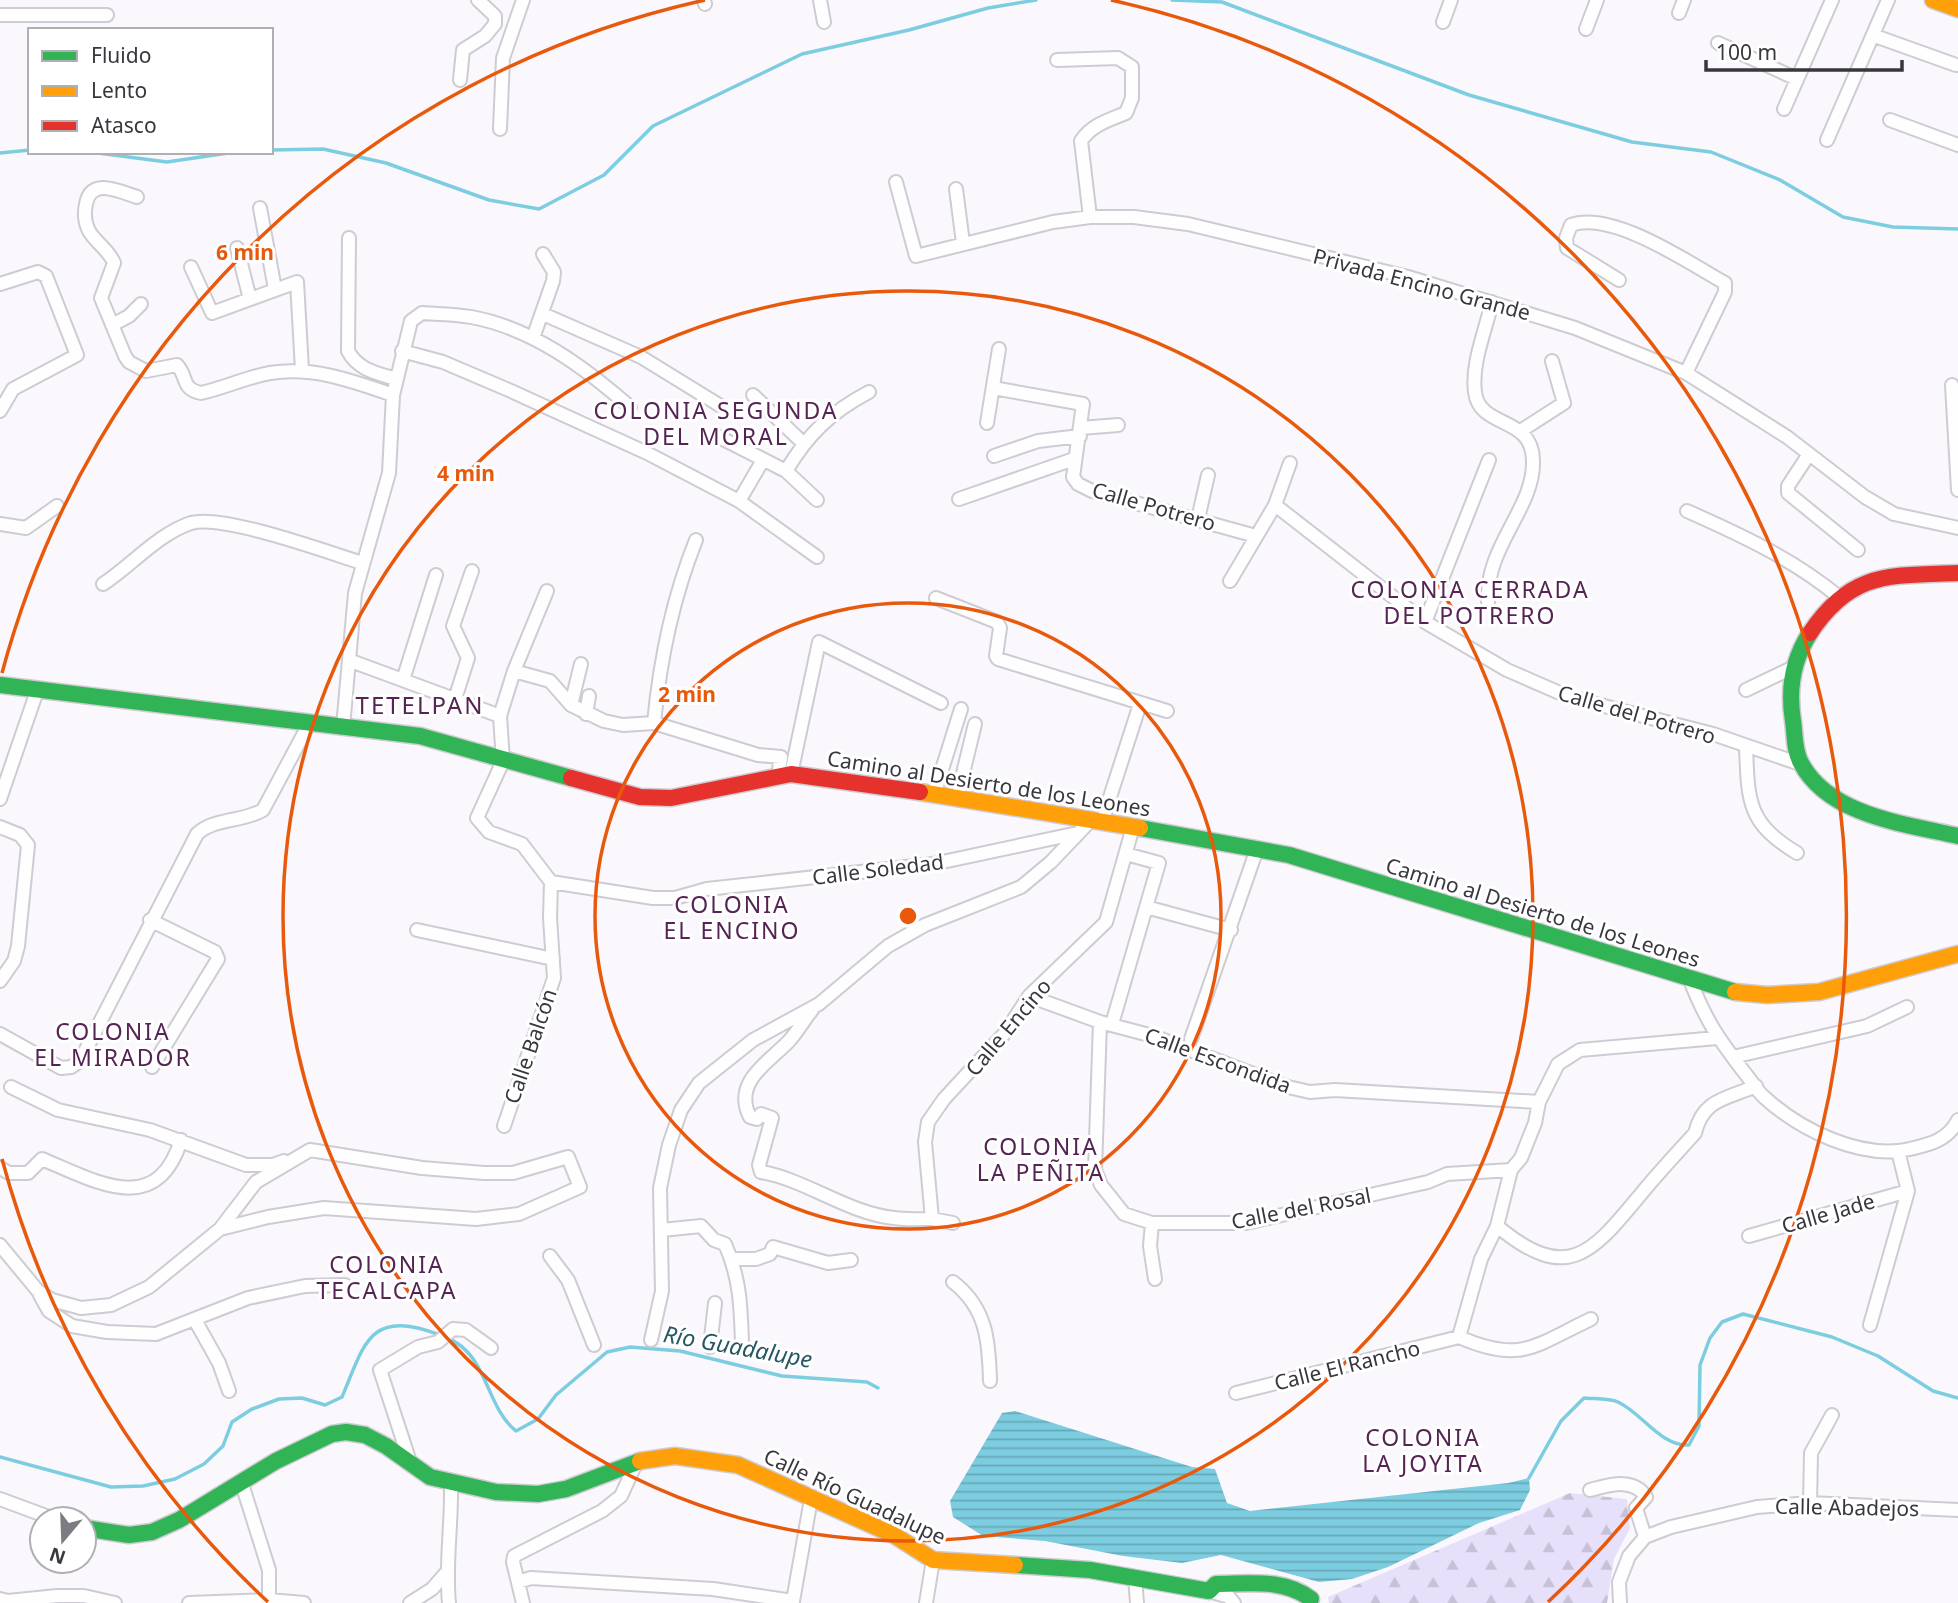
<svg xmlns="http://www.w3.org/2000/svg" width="1958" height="1603" font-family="'Noto Sans',sans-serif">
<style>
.forest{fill:url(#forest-firs)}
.water{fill:url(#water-rules)}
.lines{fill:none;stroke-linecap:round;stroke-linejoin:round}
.stream{stroke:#7dcde0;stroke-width:3.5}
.street-casing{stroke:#ceccd2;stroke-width:16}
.fast-casing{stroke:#ceccd2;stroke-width:19}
.slow-casing{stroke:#ceccd2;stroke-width:19}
.jam-casing{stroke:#ceccd2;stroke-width:19}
.street{stroke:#fefeff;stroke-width:12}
.fast{stroke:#30b455;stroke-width:16}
.slow{stroke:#ff9f0a;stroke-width:16}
.jam{stroke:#e5322d;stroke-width:16}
.ring{fill:none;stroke:#e8590c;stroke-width:3.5}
.labels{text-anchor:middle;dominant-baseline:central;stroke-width:6;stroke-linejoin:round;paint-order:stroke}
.street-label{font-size:21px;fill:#39373e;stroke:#fff}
.neighbourhood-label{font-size:23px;letter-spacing:2px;fill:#562454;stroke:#fff}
.water-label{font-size:23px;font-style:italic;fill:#275762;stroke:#fff}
.quarter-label{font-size:24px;letter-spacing:2px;fill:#562454;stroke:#fff}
.centre{fill:#e8590c;stroke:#fff;stroke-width:3.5}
.ring-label{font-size:21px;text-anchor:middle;font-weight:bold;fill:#e8590c;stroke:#fff;stroke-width:6;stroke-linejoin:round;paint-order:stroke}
</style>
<defs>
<pattern id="forest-firs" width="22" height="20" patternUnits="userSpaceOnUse" patternTransform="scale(1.75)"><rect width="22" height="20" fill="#e7e0fb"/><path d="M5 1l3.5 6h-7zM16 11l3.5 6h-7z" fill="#c7c1d8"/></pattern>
<pattern id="water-rules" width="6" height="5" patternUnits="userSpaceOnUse" patternTransform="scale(1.75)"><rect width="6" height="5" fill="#7dcde0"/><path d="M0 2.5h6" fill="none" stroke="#67a7b7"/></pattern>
</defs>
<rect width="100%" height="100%" fill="#faf8fd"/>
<!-- forest -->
<path class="forest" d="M 1570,1493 L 1627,1499 L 1630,1528 L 1614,1559 L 1607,1603 L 1329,1603 L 1328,1597 Z"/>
<!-- water -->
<path class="water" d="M 1015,1411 L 1192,1467 L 1215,1469 L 1227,1503 L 1250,1511 L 1508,1483 L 1529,1478 L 1530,1490 L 1520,1510 L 1479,1523 L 1388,1567 L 1352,1579 L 1319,1582 L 1221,1555 L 1182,1563 L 1123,1556 L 1045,1541 L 983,1536 L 953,1517 L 950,1501 L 1002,1413 Z"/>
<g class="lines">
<!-- stream -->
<path class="stream" d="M 1172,0 L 1222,2 L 1469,95 L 1632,142 L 1711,152 L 1780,180 L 1843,217 L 1893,227 L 1958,229
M 271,150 L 323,149 L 386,163 L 489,200 L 539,209 L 604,175 L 653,126 L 802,54 L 909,30 L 988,8 L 1036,0
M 90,152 L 167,162 L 235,152
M 0,153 L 30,150
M 447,1338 C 488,1354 485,1406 516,1431 L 538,1419 L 556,1395 L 607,1352 L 630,1347 L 680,1351 L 782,1376 L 867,1382 L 878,1388
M 0,1457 L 111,1487 L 143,1486 L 175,1479 L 204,1464 L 223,1446 L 232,1422 L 252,1409 L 279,1399 L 302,1398 L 325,1405 L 342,1397 C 365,1343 369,1308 440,1335
M 1529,1478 L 1561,1421 L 1584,1398 C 1594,1399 1609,1398 1618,1402 C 1642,1413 1660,1446 1689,1445 L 1699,1426 L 1700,1365 L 1710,1338 L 1722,1322 L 1743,1314 L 1832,1337 L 1878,1356 L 1933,1391 L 1958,1398"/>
<defs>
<path id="street" d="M 704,0 L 705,4
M 820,0 L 824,22
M 1679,13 L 1684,0
M 0,15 L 107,15
M 1443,22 L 1451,0
M 1586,29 L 1597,0
M 1875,36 L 1956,65
M 1718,43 L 1797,79
M 1057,60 L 1118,58 L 1132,67 L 1132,98 L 1126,113 C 1109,120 1091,125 1081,141 L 1090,217
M 460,80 L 463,50 L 485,36 L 495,24 L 495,16 L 478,0
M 1784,109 L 1832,0
M 1890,120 L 1958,145
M 500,129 L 503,58 L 523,0
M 1827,140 L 1888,0
M 896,182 L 916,256 L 1053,222 L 1090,217 L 1134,217 L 1188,224 L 1408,277 L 1575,328 L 1686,373 L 1787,437 L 1865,497 L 1894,514 L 1958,528
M 956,189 L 963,243
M 137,197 C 121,192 91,176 86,204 C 84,213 85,223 89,231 C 96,243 109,250 114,263 L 101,298 L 125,356 L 129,362 L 146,371 L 177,365 C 188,377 181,389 201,393 C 224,388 247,377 270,373 C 313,366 353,381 393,395
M 260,208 L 275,289
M 349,238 L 348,351 C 358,370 377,373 396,379
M 237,248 L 250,299
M 191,267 L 212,313 L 297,282 L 302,370
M 1619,280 L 1567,248 L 1566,238 L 1571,225 C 1612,210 1689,263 1725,283 L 1725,292 L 1686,373
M 0,284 L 38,272 L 46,276 L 77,355 L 13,389 L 0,411
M 543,314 L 641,357 L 719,405
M 112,325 L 129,316 L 141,304
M 533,338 L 553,281 L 554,272 L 543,254
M 402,351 L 443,362 L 511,391 L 647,453 L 739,501 L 817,557
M 1952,385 L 1958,490
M 993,388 L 1083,404 L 1073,477 L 1078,484 L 1092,491 L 1256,536
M 753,395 L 803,443
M 987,423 L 999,349
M 1081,428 L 1118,425
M 1522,430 L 1564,403 L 1552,361
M 717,436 L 786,471 L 817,500
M 1809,454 L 1788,486 L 1788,493 L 1858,550
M 994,456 L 1038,441 L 1080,436
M 786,471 C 808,434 831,412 869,392
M 959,499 L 1074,459
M 739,501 L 763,460
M 1275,505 L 1425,622 L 1507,670 L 1569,697 L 1713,734 L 1800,764
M 1687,511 C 1741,535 1793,559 1839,597
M 1198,519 L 1208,475
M 0,524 L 26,528 L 57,506
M 1230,581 L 1275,505 L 1290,463
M 103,584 C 132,565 158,534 191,523 C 223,514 327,552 362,563
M 547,591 L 514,671 L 500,716 L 503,761 L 477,818 L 489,832 L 522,844 L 551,882
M 936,598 L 997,622 L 1000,628 L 996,656 L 998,659 L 1167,711
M 1488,602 C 1485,546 1535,508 1533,460 C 1532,415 1479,429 1475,392 C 1471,364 1486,329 1492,302
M 1425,622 L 1489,460
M 351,661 L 500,716
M 514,671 L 550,681 L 571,705 L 604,721 L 623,725 L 654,723 L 758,755 L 781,757 L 778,776
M 403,680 L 436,575
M 1746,690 L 1794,667
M 455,699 L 468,658 L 453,626 L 472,571
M 571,705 L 581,664
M 586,714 L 589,696
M 654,723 C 660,659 672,600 696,540
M 343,727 L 355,593 L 389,473 L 393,395 L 411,321 L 422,313 C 438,314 455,314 471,317 C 532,328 584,367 630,407
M 1746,746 C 1748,801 1747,823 1797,853
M 791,774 L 819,642 L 941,703
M 934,795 L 961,709
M 957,798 L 975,724
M 0,799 L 37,691
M 1102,822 L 1140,704
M 0,827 L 20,835 L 28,845 L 18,946 L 14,961 L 0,981
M 551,882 L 653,898 L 675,898 L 707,889 L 933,864 L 1078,833
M 1146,907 L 1231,930
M 150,920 L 215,952 L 218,959 L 152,1067
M 417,930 L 553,959
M 1690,980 C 1706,1021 1718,1038 1744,1072 C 1751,1080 1756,1090 1764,1097 C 1800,1130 1861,1160 1910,1149 C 1931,1144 1948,1140 1958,1120
M 1029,996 L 1100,1022 L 1153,1036 L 1288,1087 L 1310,1092 L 1335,1090 L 1539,1102
M 812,1010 C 804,1020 797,1032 789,1041 C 769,1062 732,1082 750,1117 L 757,1119 L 761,1114 L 772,1118 L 759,1165 L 761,1172 C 807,1180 847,1213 894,1218 C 906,1220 919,1219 932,1219
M 1100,1022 L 1095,1170 L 1101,1185 L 1124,1214 L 1152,1223 L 1246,1223 L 1428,1182 L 1447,1174 L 1511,1170
M 1112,1024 L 1159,863 L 1126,854
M 0,1034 L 61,1068 L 71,1067 L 80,1061 L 197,834 C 213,818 243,822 263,810 L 309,724
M 1191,1039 L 1257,849
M 1733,1057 L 1867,1026 L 1907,1007
M 11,1087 L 58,1110 L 150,1130 L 246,1165 L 273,1165 L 284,1161
M 504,1126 L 554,978 L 550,918 L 551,882
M 0,1168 L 9,1173 L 28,1173 L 42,1159 C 97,1182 157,1218 181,1140
M 953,1223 L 932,1219 L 925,1142 L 928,1122 L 944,1099 L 1005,1033 L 1029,996 L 1106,922 L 1133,827
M 1152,1223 L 1150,1246 L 1155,1279
M 1497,1226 C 1568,1285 1592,1253 1641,1194 C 1658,1173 1677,1153 1695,1133 C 1703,1099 1726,1099 1756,1086
M 662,1230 L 701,1226 L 714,1240 L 725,1244 C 740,1277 741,1308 742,1344
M 1749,1236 L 1908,1191
M 0,1245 L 38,1291 L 52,1300 L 81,1308 L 111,1305 L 149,1287 L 220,1229 L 256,1182 L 310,1150 L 422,1168 L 484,1173 L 513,1173 L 568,1157 L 580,1187 L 519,1214 L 476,1219 L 324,1208 L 268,1217 L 220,1229
M 550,1256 L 568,1280 L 594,1345
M 732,1259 L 756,1259 L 770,1254 L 773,1247 L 828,1263 L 851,1260
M 953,1282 C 987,1308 989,1342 990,1381
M 40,1295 L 49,1311 L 72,1326 L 107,1332 L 156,1334 L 248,1298 L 305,1286 L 345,1285
M 1591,1319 C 1534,1346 1521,1364 1459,1337 L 1481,1259 L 1497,1226 L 1511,1170 L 1521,1158 L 1535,1123 L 1539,1102 L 1558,1064 L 1580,1050 L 1717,1038
M 195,1320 L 219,1363 L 229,1391
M 1870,1325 L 1908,1191 L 1898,1151
M 651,1340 L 662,1291 L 660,1188 L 669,1145 L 681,1110 L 699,1083 L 753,1040 L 819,1004 L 888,946 L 925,925 L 1021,887 L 1051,862 L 1091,820
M 710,1347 L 715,1303
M 1236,1393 L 1459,1337
M 411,1465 L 380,1370 L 418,1347 L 438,1342 L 453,1329 L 466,1330 L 491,1348
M 242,1484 L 269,1570 L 269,1600
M 1590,1490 C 1609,1485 1634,1477 1646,1497 L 1636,1508 L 1645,1537
M 0,1499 L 54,1519
M 1810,1503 L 1811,1453 L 1832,1415
M 1135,1577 L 1137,1603
M 518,1582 L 531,1578 L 713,1589 L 793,1601 L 811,1499
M 1209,1591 L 1229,1597 L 1234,1603
M 0,1599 L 8,1601 L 57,1596 L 84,1596 L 115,1603
M 189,1603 L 269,1600 L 304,1603
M 410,1603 L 432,1589 L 446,1573
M 449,1603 C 445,1564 452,1524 451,1484
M 523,1603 L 513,1562 L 514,1556 L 602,1511 L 621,1496 L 637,1461
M 926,1603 L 933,1560
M 1620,1603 L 1619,1582 L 1629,1556 L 1645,1537 L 1671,1527 L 1757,1507 L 1810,1503 L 1958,1510"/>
<path id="fast" d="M 1810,633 C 1793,659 1788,690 1793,721 C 1795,734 1794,751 1801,763 C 1829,816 1906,824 1958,836
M 0,685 L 420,736 L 571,778
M 1140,828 L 1289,855 L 1735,992
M 84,1528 L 129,1535 L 152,1532 L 179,1520 L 276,1461 L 332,1434 L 346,1432 L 365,1435 L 386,1446 L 430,1477 L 496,1492 L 538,1494 L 566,1489 L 640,1461
M 1015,1565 L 1090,1570 L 1209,1591 L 1216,1584 C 1249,1584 1283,1578 1311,1599"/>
<path id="slow" d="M 1933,0 L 1958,9
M 920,792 L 1140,828
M 1735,992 L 1767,995 L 1819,992 L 1958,954
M 640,1461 L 675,1456 L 738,1465 L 894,1535 L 933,1560 L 1015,1565"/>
<path id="jam" d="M 1810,633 C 1852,570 1890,576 1958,573
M 571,778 L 640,797 L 671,798 L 791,774 L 920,792"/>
</defs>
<!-- street casing -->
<use href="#street" class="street-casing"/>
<!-- fast casing -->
<use href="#fast" class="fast-casing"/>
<!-- slow casing -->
<use href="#slow" class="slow-casing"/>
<!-- jam casing -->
<use href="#jam" class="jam-casing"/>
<!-- street -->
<use href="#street" class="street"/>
<!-- fast -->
<use href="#fast" class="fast"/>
<!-- slow -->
<use href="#slow" class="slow"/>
<!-- jam -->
<use href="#jam" class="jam"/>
</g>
<!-- distance rings -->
<g class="ring">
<circle cx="908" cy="916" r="313"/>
<circle cx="908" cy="916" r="625"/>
<path d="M268 1602A938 938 0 0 1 2 1159M2 673A938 938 0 0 1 705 0M1111 0A938 938 0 0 1 1548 1602"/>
</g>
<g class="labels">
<!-- street labels -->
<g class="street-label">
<text transform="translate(1422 284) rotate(15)">Privada Encino Grande</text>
<text transform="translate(1154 506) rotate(16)">Calle Potrero</text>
<text transform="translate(1637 714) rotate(16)">Calle del Potrero</text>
<text transform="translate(989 783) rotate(9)">Camino al Desierto de los Leones</text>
<text transform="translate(878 869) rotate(-7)">Calle Soledad</text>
<text transform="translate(1543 912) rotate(17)">Camino al Desierto de los Leones</text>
<text transform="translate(1008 1027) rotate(-50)">Calle Encino</text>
<text transform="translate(530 1046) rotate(-71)">Calle Balcón</text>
<text transform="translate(1218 1060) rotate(20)">Calle Escondida</text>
<text transform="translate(1301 1208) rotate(-11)">Calle del Rosal</text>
<text transform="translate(1828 1213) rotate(-16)">Calle Jade</text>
<text transform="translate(1347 1365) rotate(-14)">Calle El Rancho</text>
<text transform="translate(855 1496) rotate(25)">Calle Río Guadalupe</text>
<text transform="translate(1847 1507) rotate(1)">Calle Abadejos</text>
</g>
<!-- neighbourhood labels -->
<g class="neighbourhood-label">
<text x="716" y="410">COLONIA SEGUNDA<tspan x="716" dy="26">DEL MORAL</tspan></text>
<text x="1470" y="589">COLONIA CERRADA<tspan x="1470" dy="26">DEL POTRERO</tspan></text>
<text x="732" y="904">COLONIA<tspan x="732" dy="26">EL ENCINO</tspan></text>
<text x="113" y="1031">COLONIA<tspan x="113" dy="26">EL MIRADOR</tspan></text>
<text x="1041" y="1146">COLONIA<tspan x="1041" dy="26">LA PEÑITA</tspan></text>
<text x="387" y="1264">COLONIA<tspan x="387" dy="26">TECALCAPA</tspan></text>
<text x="1423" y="1437">COLONIA<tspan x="1423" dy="26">LA JOYITA</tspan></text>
</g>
<!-- water labels -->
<g class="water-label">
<text transform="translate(738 1346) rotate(10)">Río Guadalupe</text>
</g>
<!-- quarter labels -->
<g class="quarter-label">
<text x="420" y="704">TETELPAN</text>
</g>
</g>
<circle cx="908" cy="916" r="10" class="centre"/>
<g class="ring-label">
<text x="245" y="260">6 min</text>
<text x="466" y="481">4 min</text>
<text x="687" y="702">2 min</text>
</g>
<!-- legend -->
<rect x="28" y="28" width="245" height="126" fill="#ffffff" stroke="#b0afb2" stroke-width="2"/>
<rect x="42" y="51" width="35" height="10" fill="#30b455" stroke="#b0afb2" stroke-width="2"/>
<text x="91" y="63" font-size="21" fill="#39373e">Fluido</text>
<rect x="42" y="86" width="35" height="10" fill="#ff9f0a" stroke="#b0afb2" stroke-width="2"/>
<text x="91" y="98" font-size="21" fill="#39373e">Lento</text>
<rect x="42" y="121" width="35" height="10" fill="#e5322d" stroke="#b0afb2" stroke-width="2"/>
<text x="91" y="133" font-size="21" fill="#39373e">Atasco</text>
<!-- north arrow -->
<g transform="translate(63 1540) rotate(199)"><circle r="33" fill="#ffffff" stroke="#b0afb2" stroke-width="2"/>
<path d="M0-5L12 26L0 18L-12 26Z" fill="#7d7b81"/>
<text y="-10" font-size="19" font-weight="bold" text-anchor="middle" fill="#39373e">N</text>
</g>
<!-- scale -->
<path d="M1706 60v10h196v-10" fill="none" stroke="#39373e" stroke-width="3.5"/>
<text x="1716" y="60" font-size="21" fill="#39373e" stroke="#ffffff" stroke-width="5" paint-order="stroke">100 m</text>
</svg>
